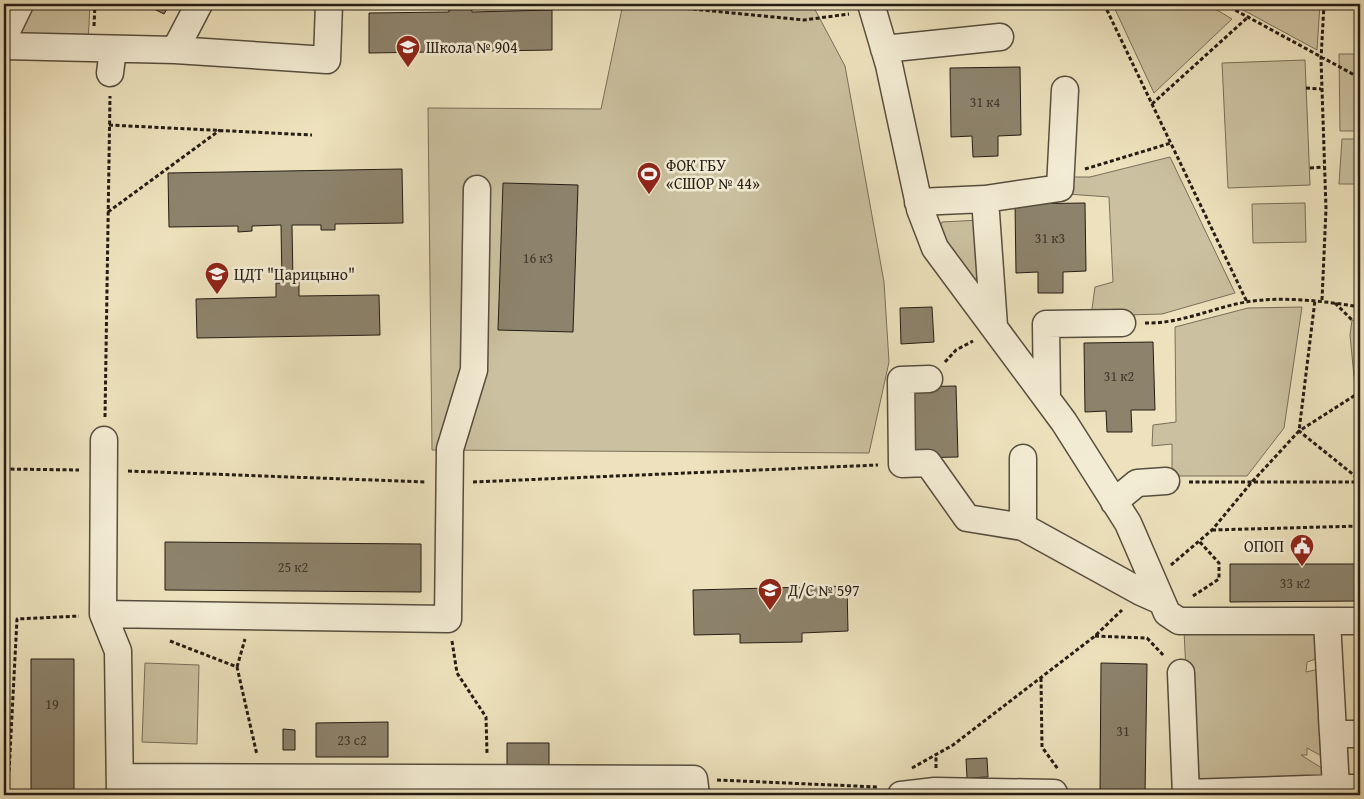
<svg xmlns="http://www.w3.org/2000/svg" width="1364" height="799" font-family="'Gentium Book Plus',serif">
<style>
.green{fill:#cbc1a0;stroke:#786f5a}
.building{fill:#8d836c;stroke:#251d14}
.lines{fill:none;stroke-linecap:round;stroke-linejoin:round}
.minor-casing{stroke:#574e3e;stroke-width:29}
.path{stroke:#251d14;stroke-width:3;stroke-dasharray:4 2.5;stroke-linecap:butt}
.minor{stroke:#f3ecd4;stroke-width:26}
.labels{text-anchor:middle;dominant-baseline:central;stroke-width:5;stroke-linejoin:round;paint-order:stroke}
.number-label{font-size:14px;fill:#3f362a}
.poi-label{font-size:16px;fill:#251d14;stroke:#f3ecd4;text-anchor:start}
</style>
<rect width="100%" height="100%" fill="#ede2bd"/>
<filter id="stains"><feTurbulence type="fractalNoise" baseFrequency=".004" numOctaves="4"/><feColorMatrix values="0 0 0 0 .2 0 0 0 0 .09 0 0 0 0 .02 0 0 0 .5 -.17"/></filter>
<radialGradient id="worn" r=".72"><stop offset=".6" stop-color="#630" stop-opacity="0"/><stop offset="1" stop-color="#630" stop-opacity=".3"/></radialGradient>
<!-- green -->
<path class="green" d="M 25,4 L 90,4 L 88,44 L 8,41 Z
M 623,4 L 812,4 L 845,66 L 884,282 L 889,362 L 869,453 L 432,450 L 428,108 L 601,109 Z
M 1117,4 L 1207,4 L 1232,19 L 1154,93 L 1114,7 Z
M 1232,4 L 1320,4 L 1317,50 Z
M 1339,54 L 1360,54 L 1360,131 L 1340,131 Z
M 1305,60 L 1310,185 L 1228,188 L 1222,63 Z
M 1342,139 L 1360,139 L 1360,184 L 1339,184 Z
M 1170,157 L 1235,293 L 1162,314 L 1091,316 L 1095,287 L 1113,282 L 1109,197 L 1067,194 L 1069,177 L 1090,177 Z
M 1305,203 L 1306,242 L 1253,243 L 1252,204 Z
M 980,220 L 988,311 L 943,247 L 939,228 L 942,222 Z
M 1302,307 L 1284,428 L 1247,476 L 1172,476 L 1172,444 L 1152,446 L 1153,425 L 1176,422 L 1175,327 L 1248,308 Z
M 1352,320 L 1360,321 L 1360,384 L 1355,387 L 1350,335 Z
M 1184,631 L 1321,634 L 1322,657 L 1307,662 L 1306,672 L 1323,668 L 1327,759 L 1307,748 L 1307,755 L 1301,755 L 1325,770 L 1327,783 L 1200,785 L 1189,672 L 1186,672 Z
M 145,663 L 199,665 L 197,744 L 142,742 Z"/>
<!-- building -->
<path class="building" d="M 144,4 L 170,4 L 164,14 Z
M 449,4 L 471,4 L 472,12 L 552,10 L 552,50 L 369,53 L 369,13 L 449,12 Z
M 1020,67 L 1021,135 L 998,136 L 998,156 L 973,157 L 972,136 L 951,137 L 950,68 Z
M 402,169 L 403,223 L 335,224 L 335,230 L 321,230 L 321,225 L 292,225 L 293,282 L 299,282 L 299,296 L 379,295 L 380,335 L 197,338 L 196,299 L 276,297 L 276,283 L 282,283 L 281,225 L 252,226 L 252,231 L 238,232 L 238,226 L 169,227 L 168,173 Z
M 503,183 L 578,185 L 573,332 L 498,330 Z
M 1085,203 L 1086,271 L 1063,272 L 1063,293 L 1038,293 L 1038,272 L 1016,273 L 1015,204 Z
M 932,307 L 934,342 L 901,344 L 900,308 Z
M 1153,342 L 1155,410 L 1131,410 L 1132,432 L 1107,432 L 1106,411 L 1085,412 L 1084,343 Z
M 956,386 L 958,457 L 907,458 L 905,387 Z
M 165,542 L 421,544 L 421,592 L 165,590 Z
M 1230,564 L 1360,564 L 1360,601 L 1230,602 Z
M 847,586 L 848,631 L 802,633 L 802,642 L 740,643 L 740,634 L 694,635 L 693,590 Z
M 31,659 L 74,659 L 74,795 L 31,795 Z
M 1101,663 L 1147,664 L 1145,795 L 1100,795 Z
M 388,722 L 388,757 L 316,757 L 316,723 Z
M 283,729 L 295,730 L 295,750 L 283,750 Z
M 507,743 L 549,743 L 549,770 L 507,771 Z
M 987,758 L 988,777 L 967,778 L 966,759 Z"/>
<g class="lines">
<defs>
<path id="minor" d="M 871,4 L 889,65 L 920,209 L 935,248 L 1064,422 L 1128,523 L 1167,613 L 1179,621 L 1360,621
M 4,37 L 20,4
M 4,46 L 175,50 L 199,4
M 884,49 L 1000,37
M 175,50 L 327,60 L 329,4
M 110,73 L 113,49
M 985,199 L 1060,188 L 1065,90
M 918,202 L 985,199 L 994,326
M 929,379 L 901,380 L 902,464 L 928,463 L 967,518 L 1023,527
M 1047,398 L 1046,324 L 1122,323
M 104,440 L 103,614 L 118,651 L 120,795
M 1023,458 L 1023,527 L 1141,592 L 1159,600
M 1114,502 L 1137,483 L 1166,481
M 103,614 L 448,619 L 450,449 L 474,370 L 477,189
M 1181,673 L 1186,795
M 1332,717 L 1333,734 L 1360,734
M 120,777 L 694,779 L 696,795
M 1336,788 L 1360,788
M 1186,793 L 1336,788 L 1327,621
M 901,795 L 935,791 L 1054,793 L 1055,795"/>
</defs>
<!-- minor casing -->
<use href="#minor" class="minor-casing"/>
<!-- path -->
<path class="path" d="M 641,4 L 804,20 L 849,14
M 1104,4 L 1247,302
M 1224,4 L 1360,78
M 94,26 L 95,4
M 1306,88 L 1321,89
M 1152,104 L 1248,17
M 109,125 L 312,135
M 1310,168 L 1324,167
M 1085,169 L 1171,143
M 108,212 L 220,130
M 1322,300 L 1326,209 L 1321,59 L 1324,4
M 1335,303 L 1352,320
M 1145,323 C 1180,324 1212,308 1246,302 C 1281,296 1325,301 1360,307
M 945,362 L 956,350 L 973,341
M 1360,392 L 1299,431 L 1360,480
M 105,417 L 110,96
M 4,469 L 79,470
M 128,471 L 426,482
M 473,482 L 878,465
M 1189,482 L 1360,482
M 1212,530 L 1360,526
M 1171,565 L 1212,530 L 1251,483 L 1299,431 L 1315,300
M 1193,596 L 1219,579 L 1219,563 L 1199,541
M 1095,636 L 1147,638 L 1164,656
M 170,641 L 237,667 L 257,755
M 452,641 L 457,673 L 486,717 L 487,753
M 237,667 L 245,639
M 1041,678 L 1042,747 L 1058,769
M 912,768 L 953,745 L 1095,636 L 1122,610
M 936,768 L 936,755
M 4,773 L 9,773 L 17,619 L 79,616
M 4,780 L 9,773
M 717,780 L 878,787"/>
<!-- minor -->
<use href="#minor" class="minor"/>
</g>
<!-- icons -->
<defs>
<symbol id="school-pin" viewBox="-11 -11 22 30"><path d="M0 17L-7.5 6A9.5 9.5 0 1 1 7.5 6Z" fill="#8f2418" stroke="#f3ecd4"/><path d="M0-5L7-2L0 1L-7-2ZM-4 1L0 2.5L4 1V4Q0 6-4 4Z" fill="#fff"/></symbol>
<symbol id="stadium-pin" viewBox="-11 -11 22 30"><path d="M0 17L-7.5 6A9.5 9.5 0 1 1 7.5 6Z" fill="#8f2418" stroke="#f3ecd4"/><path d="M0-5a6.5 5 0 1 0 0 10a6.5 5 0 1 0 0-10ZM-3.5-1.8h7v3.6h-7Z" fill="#fff"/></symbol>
<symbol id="civic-pin" viewBox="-11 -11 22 30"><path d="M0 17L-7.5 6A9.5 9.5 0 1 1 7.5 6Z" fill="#8f2418" stroke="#f3ecd4"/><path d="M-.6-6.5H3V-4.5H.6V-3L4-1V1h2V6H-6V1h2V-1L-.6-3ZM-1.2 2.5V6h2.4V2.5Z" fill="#fff"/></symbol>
</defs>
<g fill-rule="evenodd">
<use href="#school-pin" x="394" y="33" width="28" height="38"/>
<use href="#stadium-pin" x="635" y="160" width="28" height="38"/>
<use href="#school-pin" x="203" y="260" width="28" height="38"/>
<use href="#civic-pin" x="1288" y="532" width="28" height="38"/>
<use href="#school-pin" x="756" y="576" width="28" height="38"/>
</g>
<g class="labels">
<!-- number labels -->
<g class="number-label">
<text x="985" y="102">31 к4</text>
<text x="1050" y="238">31 к3</text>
<text x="538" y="258">16 к3</text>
<text x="1119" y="376">31 к2</text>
<text x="293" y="567">25 к2</text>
<text x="1295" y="583">33 к2</text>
<text x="52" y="704">19</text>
<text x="1123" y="731">31</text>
<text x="352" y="740">23 с2</text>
</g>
<!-- poi labels -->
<g class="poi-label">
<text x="426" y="47">Школа № 904</text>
<text x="666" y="165">ФОК ГБУ<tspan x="666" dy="18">«СШОР № 44»</tspan></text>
<text x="234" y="274">ЦДТ "Царицыно"</text>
<text x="1284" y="546" text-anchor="end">ОПОП</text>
<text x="788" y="590">Д/C № 597</text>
</g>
</g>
<!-- margin -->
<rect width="1364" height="799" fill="none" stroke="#ede2bd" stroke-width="20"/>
<rect x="5" y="5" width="1354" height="789" fill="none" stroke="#251d14" stroke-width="2.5"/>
<rect x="10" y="10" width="1344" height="779" fill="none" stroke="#251d14"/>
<rect width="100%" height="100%" filter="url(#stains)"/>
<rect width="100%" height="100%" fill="url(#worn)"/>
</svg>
